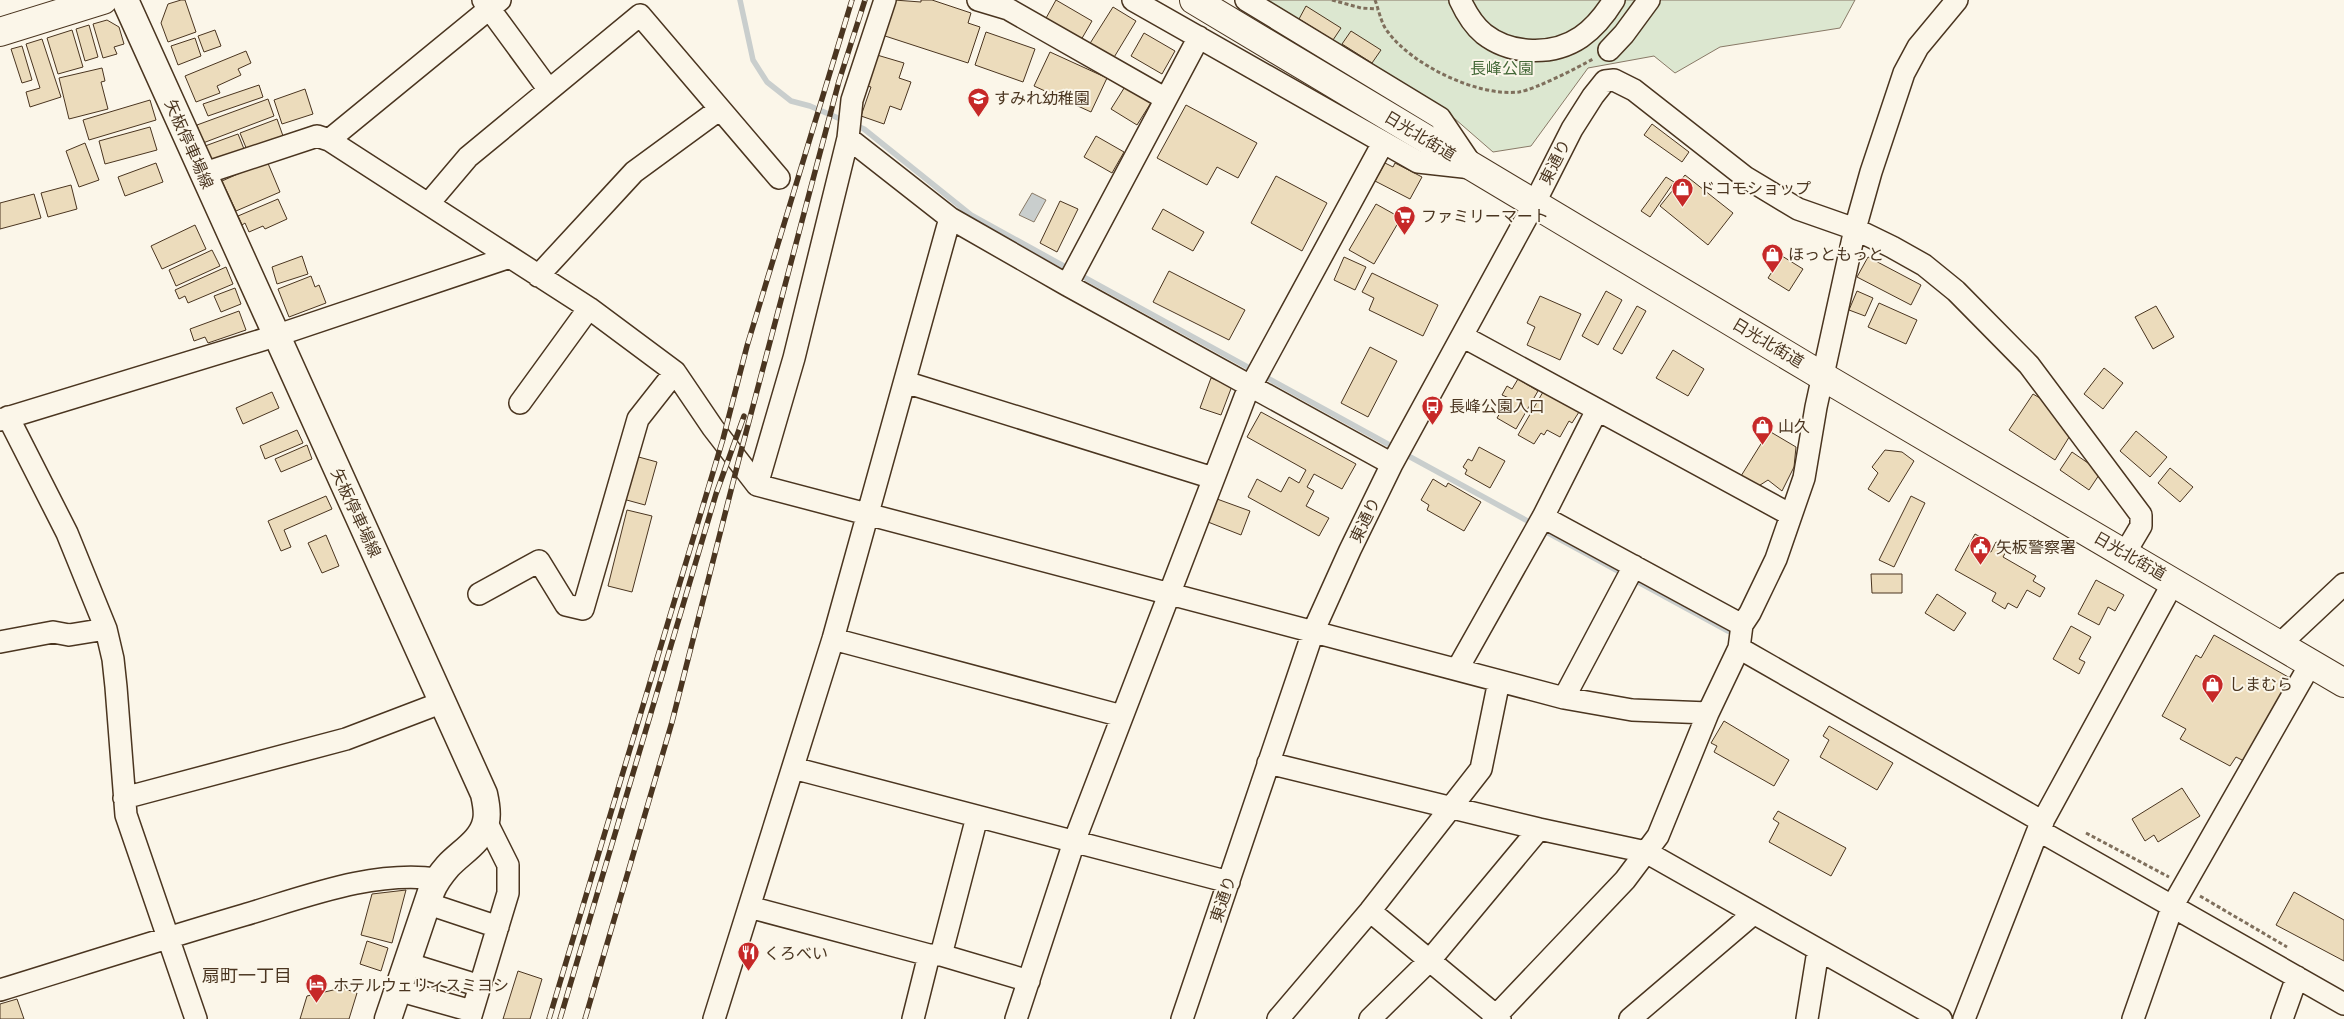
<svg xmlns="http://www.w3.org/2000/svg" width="2344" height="1019" font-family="'Fira Sans','Noto Sans JP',sans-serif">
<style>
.green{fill:#dce7d0;stroke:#887966}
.water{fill:#c9cecd;stroke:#887966}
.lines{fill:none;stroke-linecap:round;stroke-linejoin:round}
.stream{stroke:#c9cecd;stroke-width:5.5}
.building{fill:#ecdcbc;stroke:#4a3520}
.minor-casing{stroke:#4a3520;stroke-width:24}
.major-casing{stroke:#4a3520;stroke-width:29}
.highway-casing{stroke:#4a3520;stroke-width:30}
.path{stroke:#7f6f5c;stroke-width:3;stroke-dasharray:4 2.5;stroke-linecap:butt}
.minor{stroke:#fbf6e9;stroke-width:21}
.major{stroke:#fbf6e9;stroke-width:26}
.highway{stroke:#fbf6e9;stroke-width:28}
.rail-casing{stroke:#4a3520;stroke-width:5.5}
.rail{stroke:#fbf6e9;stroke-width:4;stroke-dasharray:11;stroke-linecap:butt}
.labels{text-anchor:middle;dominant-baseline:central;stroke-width:4;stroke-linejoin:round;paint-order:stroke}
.park-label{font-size:16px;fill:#436837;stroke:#fbf6e9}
.poi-label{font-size:16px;fill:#4a3520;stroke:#fbf6e9;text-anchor:start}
.street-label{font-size:16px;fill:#4a3520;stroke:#fbf6e9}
.neighbourhood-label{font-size:18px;fill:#4a3520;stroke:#fbf6e9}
</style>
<rect width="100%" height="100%" fill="#fbf6e9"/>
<!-- green -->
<path class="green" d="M 1261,0 L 1855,0 L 1840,28 L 1720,47 L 1675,73 L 1654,56 L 1588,68 L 1531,146 L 1493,152 L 1447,112 Z"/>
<!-- water -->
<path class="water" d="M 1032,193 L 1046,200 L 1034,222 L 1019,215 Z"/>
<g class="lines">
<!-- stream -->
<path class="stream" d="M 740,0 L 753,60 L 767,82 L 791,101 L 810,106 L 845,121
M 853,124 L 864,129 L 971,215 L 1395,448
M 1403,453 L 1533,524
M 1541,529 L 1728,631"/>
</g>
<!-- building -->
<path class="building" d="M 181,0 L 185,0 L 196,32 L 168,42 L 161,23 L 168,4 Z
M 894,0 L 921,2 L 921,0 L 932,0 L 971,13 L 968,23 L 980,27 L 968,63 L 882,35 Z
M 1056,0 L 1092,21 L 1081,40 L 1045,20 Z
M 1306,6 L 1341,28 L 1333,40 L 1299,19 Z
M 1113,7 L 1136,21 L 1113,59 L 1089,45 Z
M 107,20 L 119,27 L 124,44 L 114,47 L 117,54 L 103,58 L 93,24 Z
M 89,25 L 98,57 L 85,61 L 76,29 Z
M 72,30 L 83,67 L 58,74 L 47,38 Z
M 215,30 L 221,46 L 204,52 L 198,36 Z
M 1351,31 L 1381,50 L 1372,63 L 1342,44 Z
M 986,32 L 1035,49 L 1023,82 L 975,65 Z
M 1144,33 L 1175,51 L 1162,74 L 1131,56 Z
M 195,38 L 201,56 L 178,65 L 171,46 Z
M 42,39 L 61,97 L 30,107 L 26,92 L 40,88 L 26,44 Z
M 22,46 L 32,80 L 22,83 L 11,49 Z
M 246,51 L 251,63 L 238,69 L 241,75 L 217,86 L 220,93 L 196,102 L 185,76 Z
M 1050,52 L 1107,78 L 1091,112 L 1034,86 Z
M 877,55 L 904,63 L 899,78 L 911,82 L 901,110 L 890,106 L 884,124 L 861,116 L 871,87 L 867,86 Z
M 102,68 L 105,81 L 101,82 L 108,109 L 69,119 L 59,78 Z
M 259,85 L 263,97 L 208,116 L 203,104 Z
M 1126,85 L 1152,101 L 1137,125 L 1111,109 Z
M 305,89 L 313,114 L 282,124 L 274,100 Z
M 268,99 L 274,116 L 203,143 L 197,125 Z
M 150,100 L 156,120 L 89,140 L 83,120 Z
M 1186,105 L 1257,143 L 1238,178 L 1217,167 L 1207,185 L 1157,158 Z
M 277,119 L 283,136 L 247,150 L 240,133 Z
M 1652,124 L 1689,152 L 1682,162 L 1644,135 Z
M 150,127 L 157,150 L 105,164 L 99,141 Z
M 238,134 L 244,149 L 210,161 L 205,146 Z
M 1096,136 L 1124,152 L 1112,173 L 1084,157 Z
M 85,143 L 99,180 L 79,187 L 66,151 Z
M 267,161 L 280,192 L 236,211 L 222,181 Z
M 156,163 L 163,182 L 125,196 L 118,177 Z
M 1385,163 L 1393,167 L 1395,163 L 1422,177 L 1410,199 L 1375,181 Z
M 1685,175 L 1733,213 L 1708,245 L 1660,206 Z
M 1276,176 L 1327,203 L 1302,251 L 1251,223 Z
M 1666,177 L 1674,182 L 1650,217 L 1641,211 Z
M 71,185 L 77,209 L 48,217 L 41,193 Z
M 34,194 L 41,218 L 0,229 L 0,203 Z
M 278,199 L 287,219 L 265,229 L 263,226 L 249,232 L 245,223 L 242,225 L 238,216 Z
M 1060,201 L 1078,209 L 1057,252 L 1040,243 Z
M 1376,204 L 1401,218 L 1374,264 L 1349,250 Z
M 1163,209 L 1204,232 L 1193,251 L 1152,229 Z
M 195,225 L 206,249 L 162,269 L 151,246 Z
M 212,250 L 220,266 L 176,286 L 169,270 Z
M 302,256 L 308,274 L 277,284 L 272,267 Z
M 1782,256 L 1803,269 L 1789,291 L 1768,278 Z
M 1344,257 L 1366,267 L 1355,290 L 1334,280 Z
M 1868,257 L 1921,285 L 1911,305 L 1857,277 Z
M 226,267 L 233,284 L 188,303 L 185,296 L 179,299 L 175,290 Z
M 1169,271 L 1245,310 L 1229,340 L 1153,302 Z
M 1372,273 L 1438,305 L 1423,336 L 1369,310 L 1374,298 L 1362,292 Z
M 311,276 L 315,287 L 319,285 L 326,303 L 289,317 L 278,289 Z
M 235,288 L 241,304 L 221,312 L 214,296 Z
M 1606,291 L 1622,300 L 1598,345 L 1582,336 Z
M 1857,291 L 1873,298 L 1865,316 L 1849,310 Z
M 1540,296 L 1581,314 L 1560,360 L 1527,345 L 1535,327 L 1527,323 Z
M 1879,303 L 1917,320 L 1906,344 L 1868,327 Z
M 1637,306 L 1646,311 L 1622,354 L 1613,349 Z
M 2156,306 L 2174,337 L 2153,349 L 2135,317 Z
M 239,311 L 246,330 L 208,343 L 205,337 L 194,341 L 190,329 Z
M 1370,347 L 1397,361 L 1368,417 L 1341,403 Z
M 1673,350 L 1704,369 L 1688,396 L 1656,378 Z
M 2104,368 L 2123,383 L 2103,409 L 2084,394 Z
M 1211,378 L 1232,386 L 1221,415 L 1200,408 Z
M 1518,379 L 1538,391 L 1516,429 L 1497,418 L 1509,398 L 1502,395 L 1507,386 L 1512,389 Z
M 272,392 L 279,408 L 243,424 L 236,408 Z
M 1543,392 L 1579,412 L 1572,423 L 1569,421 L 1560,437 L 1547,430 L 1544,435 L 1541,433 L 1534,444 L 1518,435 Z
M 2033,394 L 2045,401 L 2071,434 L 2055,460 L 2009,430 Z
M 1261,412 L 1356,464 L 1342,489 L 1314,474 L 1307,487 L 1314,491 L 1306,506 L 1329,518 L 1319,536 L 1248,497 L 1257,479 L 1281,492 L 1289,477 L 1299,483 L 1306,470 L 1247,437 Z
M 297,430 L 303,443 L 265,459 L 260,446 Z
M 1769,431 L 1796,447 L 1794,467 L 1782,491 L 1768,480 L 1757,487 L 1741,476 Z
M 2136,431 L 2167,457 L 2150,477 L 2120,451 Z
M 307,445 L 312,459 L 281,472 L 275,459 Z
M 1479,447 L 1505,461 L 1490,488 L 1465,474 L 1467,470 L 1463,467 L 1468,459 L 1472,461 Z
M 1885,450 L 1902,452 L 1914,461 L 1889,502 L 1868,489 L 1878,473 L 1872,467 Z
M 2072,452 L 2101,472 L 2089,490 L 2060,470 Z
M 635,456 L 657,462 L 645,505 L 623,499 Z
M 2170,468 L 2193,487 L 2180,502 L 2158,483 Z
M 1433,479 L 1446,487 L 1448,483 L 1481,502 L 1464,531 L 1427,510 L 1429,505 L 1421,500 Z
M 326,496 L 332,509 L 284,530 L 291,547 L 281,551 L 268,521 Z
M 1911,496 L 1925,503 L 1894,567 L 1879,560 Z
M 1217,499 L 1250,511 L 1241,535 L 1208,522 Z
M 627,510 L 652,516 L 632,592 L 608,586 Z
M 1975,534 L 1986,540 L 1982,548 L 1991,552 L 1996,542 L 2008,548 L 2003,557 L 2036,576 L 2033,581 L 2045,588 L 2040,597 L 2027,590 L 2017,608 L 2008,603 L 2005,609 L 1992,601 L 1996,593 L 1955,570 Z
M 326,535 L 339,566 L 322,573 L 308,543 Z
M 1871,574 L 1902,574 L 1902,593 L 1872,593 Z
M 2096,580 L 2124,595 L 2115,611 L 2108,607 L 2099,625 L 2078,614 Z
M 1937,594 L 1966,613 L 1954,631 L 1925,613 Z
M 2071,626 L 2091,637 L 2079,659 L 2085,662 L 2079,674 L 2053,659 Z
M 2214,635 L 2290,678 L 2244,761 L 2236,757 L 2230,766 L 2180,739 L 2186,729 L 2162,716 L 2196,655 L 2201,658 Z
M 1724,721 L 1789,760 L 1774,786 L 1714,752 L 1717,746 L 1711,743 Z
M 1829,726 L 1893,763 L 1877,790 L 1820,757 L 1829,740 L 1823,736 Z
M 2182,788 L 2200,816 L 2158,842 L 2154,835 L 2145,841 L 2132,819 Z
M 1778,811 L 1846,848 L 1831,876 L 1769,842 L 1779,823 L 1773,819 Z
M 406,890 L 392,943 L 361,935 L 372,894 Z
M 2294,892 L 2344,920 L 2344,961 L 2276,925 Z
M 367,941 L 388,948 L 381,971 L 360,964 Z
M 518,971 L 542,979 L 530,1019 L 503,1019 Z
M 342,988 L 357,993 L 349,1019 L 300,1019 L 307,996 Z
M 17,999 L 24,1019 L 0,1019 L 0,1004 Z"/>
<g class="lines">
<defs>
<path id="minor" d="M 483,0 L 549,90
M 978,0 L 1008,9 L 1166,99
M 1133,0 L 1418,162 L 1472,168
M 1246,0 L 1440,118 L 1471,164
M 1460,0 C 1466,13 1473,25 1484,34 C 1511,55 1553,56 1581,37 C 1594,28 1606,13 1614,0
M 1609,50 L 1624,34 L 1649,0
M 848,138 L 852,100 L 885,0
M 329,140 L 500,0
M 202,174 L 317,136 L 329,140 L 589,308 L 675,372 L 713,428 L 757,485 L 1564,698 L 1632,710 L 1708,713
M 429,203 L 468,157 L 640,15 L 779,178
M 538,276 L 634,172 L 720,109
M 1067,285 L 1199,37
M 1462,336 L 1791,515
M 905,382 L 1213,478
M 520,403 L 589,308
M 8,417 L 67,533 L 106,629 L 113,659 L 116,687 L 126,815 L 196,1019
M 0,420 L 275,336 L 510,257
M 757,485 L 794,358 L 848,138 L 950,218 L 1067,285 L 1392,464
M 1543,517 L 1742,625
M 479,594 L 539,561 L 566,605 L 583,609 L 638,419 L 675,372
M 833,639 L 1122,716
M 0,642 L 53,632 L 69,635 L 106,629
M 2279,645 L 2344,584
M 1739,648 L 2043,822
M 1458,668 L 1543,517 L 1597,410
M 1564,698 L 1634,566
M 1268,763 L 1539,829 L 1646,852 L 1941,1019
M 793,768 L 1229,882
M 124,798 L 346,739 L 443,702
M 2038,830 L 2344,1004
M 426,903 L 498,927
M 749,907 L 929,955 L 941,955 L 1029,981
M 1370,911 L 1500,1019
M 941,955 L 977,817
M 406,963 L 480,986
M 0,990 C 81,965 162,939 244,915 C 305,897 373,870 437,879
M 397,990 L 472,1011
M 470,1019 L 508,893 L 508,865 L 486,821
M 714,1019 L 833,639 L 950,218
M 913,1019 L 929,955
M 1016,1019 L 1074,842 L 1245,397 L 1383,143
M 1182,1019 L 1313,632 L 1350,550 L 1392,464 L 1534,204 L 1572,129 L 1593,96 L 1605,81 L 1614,80 L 1634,90 L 1745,177 L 1798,209 L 1855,229 L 1892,247 L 1924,265 L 1956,291 L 2029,365 L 2141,515 L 2141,526 L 2125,553
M 1278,1019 L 1370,911 L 1481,769 L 1499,681
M 1370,1019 L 1430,960 L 1539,829
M 1493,1019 L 1625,880 L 1658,836 L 1708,713 L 1739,648 L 1742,625 L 1750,613 L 1776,559 L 1804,478 L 1816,407 L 1855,229 L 1871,172 L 1904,73 L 1918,47 L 1957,0
M 1630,1019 L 1753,914
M 1807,1019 L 1818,951
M 1964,1019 L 2038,830 L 2174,581
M 2133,1019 L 2173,905 L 2311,663
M 2282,1019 L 2297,977"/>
<path id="major" d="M 125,0 L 484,794 C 486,803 488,813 486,821 C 482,841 461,852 448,866 C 441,874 435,882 431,892 L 388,1019"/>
<path id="highway" d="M 1194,0 L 1822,376 L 2344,683
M 0,32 L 103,0"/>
</defs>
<!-- minor casing -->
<use href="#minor" class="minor-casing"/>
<!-- major casing -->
<use href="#major" class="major-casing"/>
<!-- highway casing -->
<use href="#highway" class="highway-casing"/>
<!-- path -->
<path class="path" d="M 1332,0 L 1361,8 L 1378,9
M 1375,0 C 1379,10 1381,24 1388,32 C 1412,65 1478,97 1519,92 C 1536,89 1577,68 1593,59
M 2086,833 L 2169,877
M 2200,896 L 2287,947"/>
<!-- minor -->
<use href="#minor" class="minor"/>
<!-- major -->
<use href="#major" class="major"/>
<!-- highway -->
<use href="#highway" class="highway"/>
<defs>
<path id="rail" d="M 549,1019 L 723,439 L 747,346 L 852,0
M 560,1019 L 716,494 L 744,416
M 585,1019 L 672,722 L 739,459 L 839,81 L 865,0"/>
</defs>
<!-- rail casing -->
<use href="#rail" class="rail-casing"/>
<!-- rail -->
<use href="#rail" class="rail"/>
</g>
<!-- icons -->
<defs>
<symbol id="school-pin" viewBox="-11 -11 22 30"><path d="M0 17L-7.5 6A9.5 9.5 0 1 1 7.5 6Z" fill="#c62828" stroke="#fbf6e9"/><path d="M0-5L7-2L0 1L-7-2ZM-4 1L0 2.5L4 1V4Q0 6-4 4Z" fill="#fff"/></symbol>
<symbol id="shop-pin" viewBox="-11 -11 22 30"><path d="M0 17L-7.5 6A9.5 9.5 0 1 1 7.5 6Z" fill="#c62828" stroke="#fbf6e9"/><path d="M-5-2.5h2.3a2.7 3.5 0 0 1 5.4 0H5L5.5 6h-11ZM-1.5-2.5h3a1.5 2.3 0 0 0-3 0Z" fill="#fff"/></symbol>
<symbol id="supermarket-pin" viewBox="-11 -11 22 30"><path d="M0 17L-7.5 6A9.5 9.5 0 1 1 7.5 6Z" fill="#c62828" stroke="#fbf6e9"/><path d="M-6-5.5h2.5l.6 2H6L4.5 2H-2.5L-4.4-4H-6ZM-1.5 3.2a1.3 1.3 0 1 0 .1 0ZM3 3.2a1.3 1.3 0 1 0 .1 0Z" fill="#fff"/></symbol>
<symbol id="bus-pin" viewBox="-11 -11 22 30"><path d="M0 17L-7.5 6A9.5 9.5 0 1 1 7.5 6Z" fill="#c62828" stroke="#fbf6e9"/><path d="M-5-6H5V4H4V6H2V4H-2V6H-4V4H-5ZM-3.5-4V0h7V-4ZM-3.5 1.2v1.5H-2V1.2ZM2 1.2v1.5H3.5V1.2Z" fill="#fff"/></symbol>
<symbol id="civic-pin" viewBox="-11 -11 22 30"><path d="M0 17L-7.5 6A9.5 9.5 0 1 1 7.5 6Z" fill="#c62828" stroke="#fbf6e9"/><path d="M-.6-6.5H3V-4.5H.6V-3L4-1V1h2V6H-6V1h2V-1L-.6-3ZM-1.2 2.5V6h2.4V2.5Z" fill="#fff"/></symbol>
<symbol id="restaurant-pin" viewBox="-11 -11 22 30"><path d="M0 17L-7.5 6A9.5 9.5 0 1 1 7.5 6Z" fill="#c62828" stroke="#fbf6e9"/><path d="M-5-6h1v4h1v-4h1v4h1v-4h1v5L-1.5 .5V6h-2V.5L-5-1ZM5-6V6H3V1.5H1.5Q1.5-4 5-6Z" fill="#fff"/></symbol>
<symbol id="hotel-pin" viewBox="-11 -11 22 30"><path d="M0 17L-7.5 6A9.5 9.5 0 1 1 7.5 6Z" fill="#c62828" stroke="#fbf6e9"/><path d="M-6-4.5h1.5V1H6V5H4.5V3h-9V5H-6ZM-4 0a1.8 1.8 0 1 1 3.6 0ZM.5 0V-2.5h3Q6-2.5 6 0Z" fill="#fff"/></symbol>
</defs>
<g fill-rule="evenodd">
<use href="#school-pin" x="966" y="86" width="25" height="34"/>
<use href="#shop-pin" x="1670" y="176" width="25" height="34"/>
<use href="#supermarket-pin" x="1392" y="204" width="25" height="34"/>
<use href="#shop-pin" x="1760" y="242" width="25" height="34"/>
<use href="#bus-pin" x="1420" y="394" width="25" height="34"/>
<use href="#shop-pin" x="1750" y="414" width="25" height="34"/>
<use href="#civic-pin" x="1968" y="534" width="25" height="34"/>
<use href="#shop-pin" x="2200" y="672" width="25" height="34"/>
<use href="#restaurant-pin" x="736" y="940" width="25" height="34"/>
<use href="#hotel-pin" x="304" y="972" width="25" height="34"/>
</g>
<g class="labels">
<!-- park labels -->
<g class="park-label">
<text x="1502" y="68">長峰公園</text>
</g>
<!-- poi labels -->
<g class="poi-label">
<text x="994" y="98">すみれ幼稚園</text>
<text x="1699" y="188">ドコモショップ</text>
<text x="1421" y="216">ファミリーマート</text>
<text x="1788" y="254">ほっともっと</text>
<text x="1449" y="406">長峰公園入口</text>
<text x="1778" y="426">山久</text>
<text x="1996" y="547">矢板警察署</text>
<text x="2229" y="684">しまむら</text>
<text x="764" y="953">くろべい</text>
<text x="333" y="985">ホテルウェリィスミヨシ</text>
</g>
<!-- street labels -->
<g class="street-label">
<text transform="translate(1420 136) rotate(31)">日光北街道</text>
<text transform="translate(189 144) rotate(66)">矢板停車場線</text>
<text transform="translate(1555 162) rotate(-63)">東通り</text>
<text transform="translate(1768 343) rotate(31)">日光北街道</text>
<text transform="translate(356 513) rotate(65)">矢板停車場線</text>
<text transform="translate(1365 520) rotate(-64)">東通り</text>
<text transform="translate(2130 556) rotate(30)">日光北街道</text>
<text transform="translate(1223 899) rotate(-71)">東通り</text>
</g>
<!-- neighbourhood labels -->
<g class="neighbourhood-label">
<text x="247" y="976">扇町一丁目</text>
</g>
</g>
</svg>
